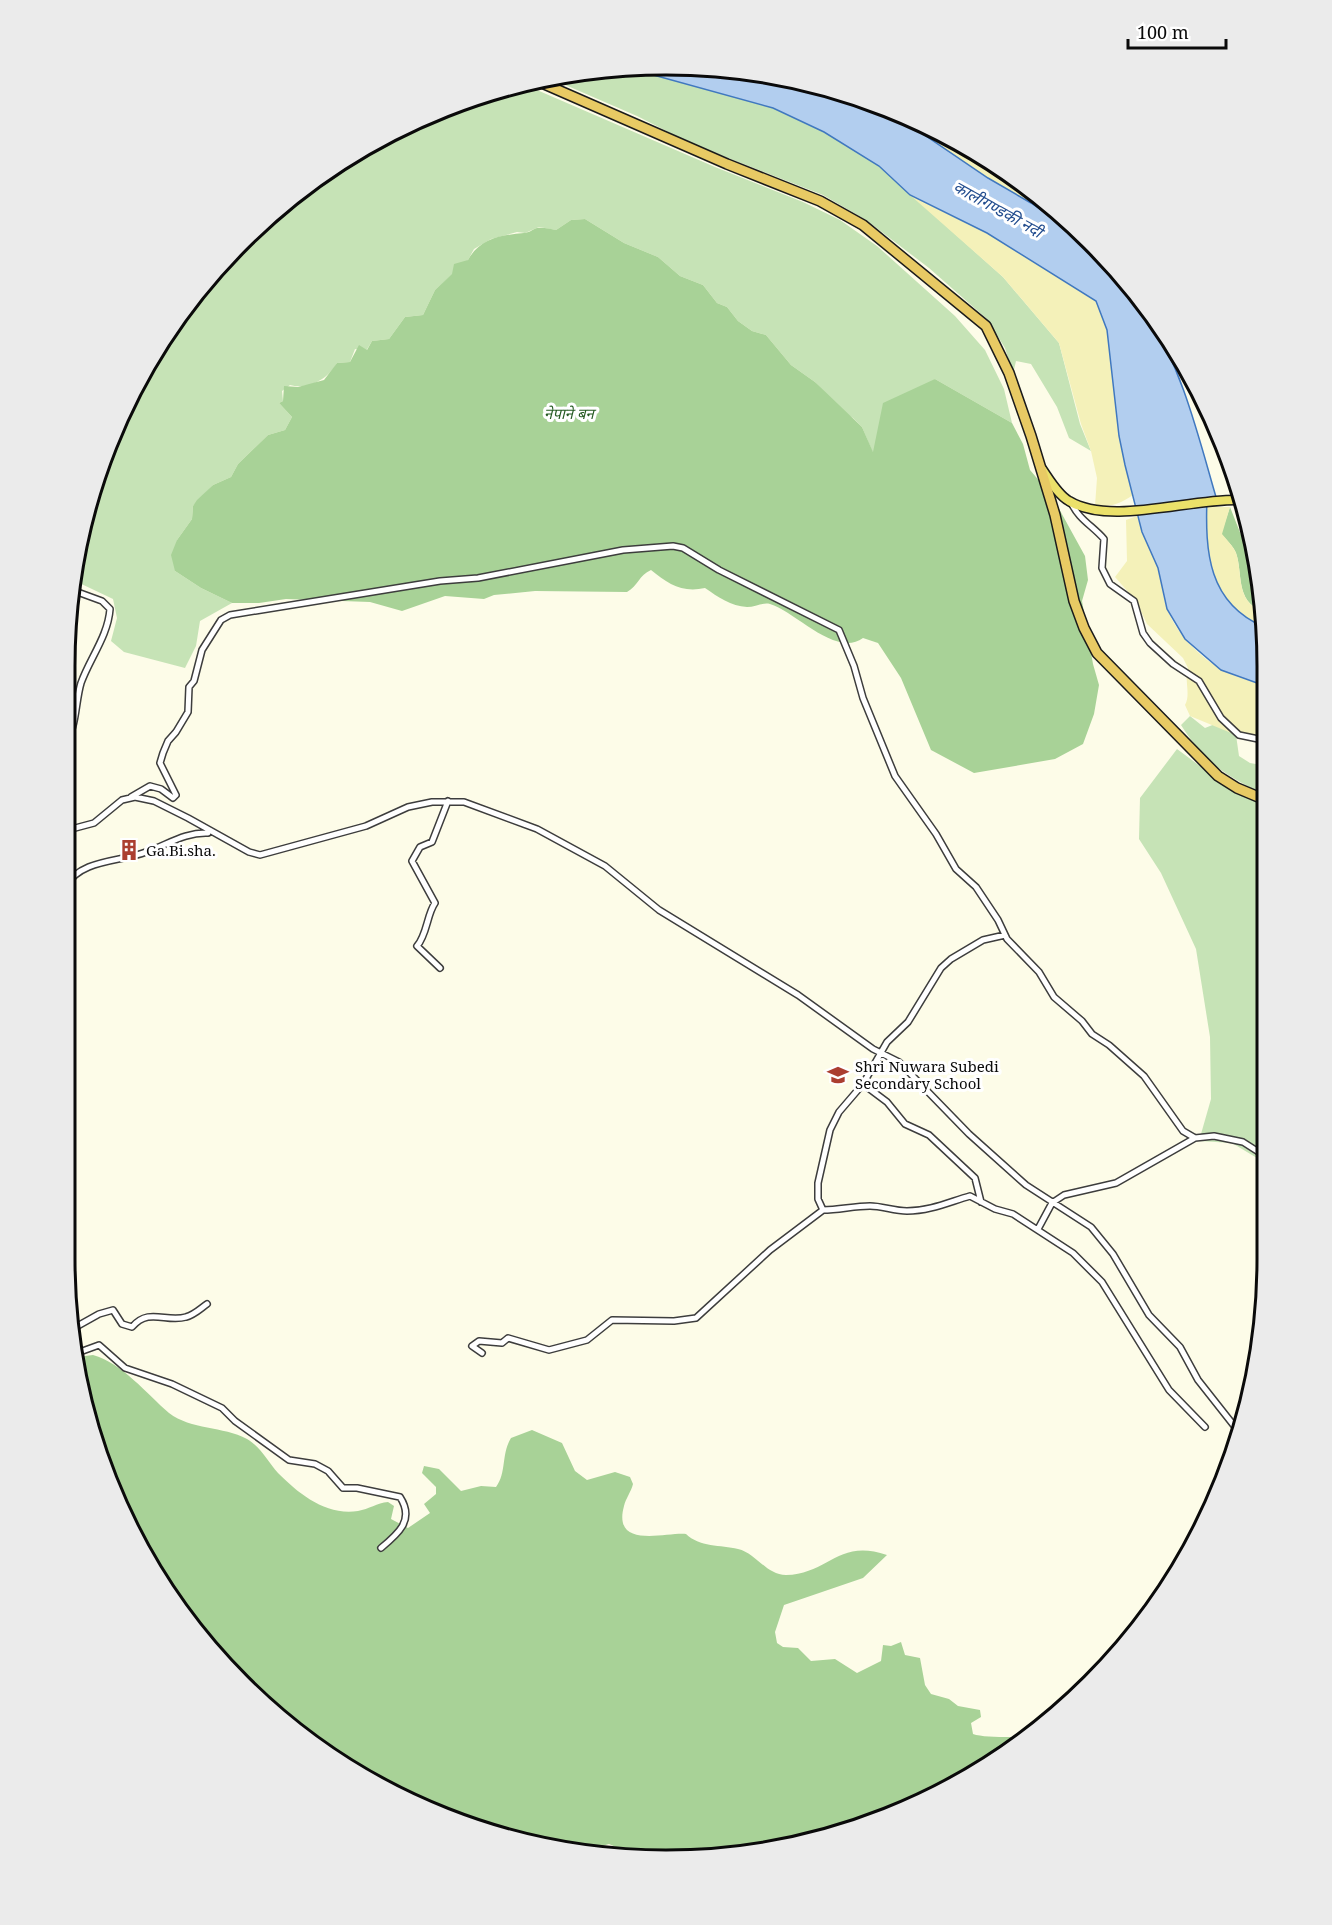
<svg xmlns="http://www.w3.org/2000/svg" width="1332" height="1925" font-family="'Noto Serif','Noto Sans Devanagari',serif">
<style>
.green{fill:#c6e3b6}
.forest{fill:#a8d297}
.sand{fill:#f4f1b9}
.water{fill:#b2ceef;stroke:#4078bf;stroke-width:1.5}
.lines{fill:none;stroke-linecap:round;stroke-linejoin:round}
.minor-casing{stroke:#3d3d3d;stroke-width:8}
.primary-casing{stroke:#1b1b1b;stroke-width:11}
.trunk-casing{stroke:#1b1b1b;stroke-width:12}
.minor{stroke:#fff;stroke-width:5}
.primary{stroke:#ebe16a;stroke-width:8}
.trunk{stroke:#e8ca64;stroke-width:9}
.labels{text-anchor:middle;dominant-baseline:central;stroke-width:6;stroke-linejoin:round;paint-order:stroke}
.park-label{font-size:15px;font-style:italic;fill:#245a21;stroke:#fff}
.poi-label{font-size:15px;fill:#0a0a0a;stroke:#fff;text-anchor:start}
.water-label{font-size:16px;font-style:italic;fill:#214c8e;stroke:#fff}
.rim{fill:none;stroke:#0a0a0a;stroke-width:3}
</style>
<rect width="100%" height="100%" fill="#fdfce8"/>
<!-- green -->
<path class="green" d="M 628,68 L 773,108 L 824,132 L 879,166 L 1003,277 L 1059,343 L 1080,424 L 1091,451 L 1069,438 L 1057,407 L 1031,364 L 1016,361 L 1013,374 L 1005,348 L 987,319 L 929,268 L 866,220 L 823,195 L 692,144 L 637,116 L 547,77 Z
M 523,84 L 715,167 L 803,202 L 840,220 L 877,246 L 955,316 L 985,350 L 1004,389 L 1012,423 L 935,379 L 873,453 L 862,427 L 853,418 L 842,411 L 815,382 L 791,365 L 766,335 L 752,331 L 738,321 L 727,307 L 717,303 L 703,285 L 680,276 L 658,257 L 624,243 L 585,219 L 571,220 L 556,230 L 539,227 L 525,233 L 517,232 L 491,239 L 474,249 L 468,260 L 435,290 L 423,315 L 405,317 L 389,339 L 372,341 L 366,351 L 355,349 L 350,362 L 337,363 C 328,379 309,390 290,385 L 282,391 L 283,401 L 279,403 L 292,417 L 285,430 L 268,435 L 238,464 L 231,477 L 213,485 L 193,506 L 192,519 L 177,540 L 175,571 L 201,588 L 232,603 L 200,621 L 196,646 L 185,668 L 124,652 L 111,641 L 117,618 L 113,599 L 73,580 L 76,549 L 97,472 L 145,366 L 241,240 L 332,166 L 436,110 Z
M 1190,716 L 1205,728 L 1215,724 L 1236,735 L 1239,756 L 1250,763 L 1267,766 L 1267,796 C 1227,776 1206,765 1181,725 Z
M 1177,749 L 1235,792 L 1267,806 L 1267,1164 L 1232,1143 L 1199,1141 L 1211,1099 L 1210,1037 L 1196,949 L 1161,873 L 1139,839 L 1140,798 Z"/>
<!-- forest -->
<path class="forest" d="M 585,219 L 624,243 L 658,257 L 680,276 L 703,285 L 717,303 L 727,307 L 738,321 L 752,331 L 766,335 L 791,365 L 815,382 L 862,427 L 873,452 L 883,403 L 935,379 L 1012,423 L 1023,444 L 1030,470 L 1052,496 L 1085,556 L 1088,580 L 1082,601 L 1093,664 L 1099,685 L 1094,714 L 1083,744 L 1055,759 L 974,773 L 931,750 L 901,678 L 878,643 L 863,638 C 836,658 796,612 770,604 C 763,602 755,607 747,607 C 731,606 718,597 705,588 C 682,593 668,584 651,570 C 639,575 638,586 627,592 L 535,591 L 494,595 L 484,599 L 445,596 L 402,611 L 370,602 L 286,599 L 259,603 L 232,603 L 201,588 L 175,571 L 171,555 L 177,540 L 192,519 L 193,506 L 197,500 L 213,485 L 231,477 L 238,464 L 268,435 L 285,430 L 292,417 L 279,403 L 283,401 L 284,386 L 298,387 L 324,380 L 337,363 L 350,362 L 359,345 L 367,350 L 372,341 L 389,339 L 405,317 L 423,315 L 435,290 L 452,274 L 454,264 L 468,260 C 480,238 502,235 524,233 C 529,233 533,229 537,228 C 543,227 550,229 556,230 L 571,220 Z
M 1230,507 L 1243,540 L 1256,549 L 1262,611 C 1235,601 1243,572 1236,553 C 1234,547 1226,539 1221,534 Z
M 93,1355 C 122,1363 147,1394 169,1413 C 191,1430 223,1426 247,1439 C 261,1447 268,1462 278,1473 C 299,1494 326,1516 358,1511 C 369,1509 377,1503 388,1502 L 394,1506 L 391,1519 L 408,1528 L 430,1513 L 424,1504 L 436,1494 L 436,1487 L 422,1473 L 424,1466 L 439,1469 L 461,1491 L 481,1486 L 496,1487 C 507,1472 501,1454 511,1438 L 532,1430 L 562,1443 L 575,1471 L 587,1480 L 615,1472 L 630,1477 L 633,1484 C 631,1492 626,1498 624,1506 C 612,1550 666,1532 686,1534 C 699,1547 721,1545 738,1549 C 756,1553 766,1575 786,1575 C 829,1574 838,1538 887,1555 L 863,1578 L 784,1605 L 775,1632 L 777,1643 L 783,1647 L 798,1648 L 811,1661 L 835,1659 L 857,1673 L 881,1661 L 883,1645 L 891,1646 L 901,1642 L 905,1655 L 920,1658 L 925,1685 L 931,1694 L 949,1699 L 958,1706 L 980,1710 L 981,1717 L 971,1723 L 973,1734 C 984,1738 1014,1737 1027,1737 L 1000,1759 L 932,1798 L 783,1849 L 705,1859 L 639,1857 L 609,1844 L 595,1848 L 588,1855 L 436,1815 L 332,1759 L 270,1711 L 166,1593 L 110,1489 L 85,1415 L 84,1405 L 92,1396 L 90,1390 L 82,1388 L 77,1357 Z"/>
<!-- sand -->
<path class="sand" d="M 866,101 L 897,110 L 1000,166 L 1092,241 L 1096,247 L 1094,254 C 1067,219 1024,200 986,178 C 962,162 939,143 914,128 C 898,119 881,113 866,101 Z
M 910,195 L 987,233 L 1096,301 L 1107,330 L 1119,436 L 1133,495 C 1120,504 1111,507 1095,506 L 1097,478 L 1091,451 L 1081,424 L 1059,343 L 1003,277 Z
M 1111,270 L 1117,270 C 1137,292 1156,313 1163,342 L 1148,315 Z
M 1206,507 L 1230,507 L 1222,534 C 1226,539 1234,547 1236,553 C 1243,573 1235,601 1262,611 L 1264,627 C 1212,605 1205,558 1206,507 Z
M 1137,516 C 1143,535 1152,551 1158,568 C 1163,581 1162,597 1167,609 C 1182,647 1226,682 1267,683 L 1267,734 L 1236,735 L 1190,716 L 1185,705 C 1191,694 1184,681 1188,668 L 1183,658 L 1147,624 L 1136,601 L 1115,577 L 1127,561 L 1126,520 Z"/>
<!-- water -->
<path class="water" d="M 666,65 L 784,76 L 852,97 L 917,130 L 988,178 L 1031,203 L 1082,238 L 1094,254 L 1096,247 L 1117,270 L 1112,271 C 1124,285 1137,298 1147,314 C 1182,368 1198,435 1216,497 L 1207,498 C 1205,552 1208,603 1264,627 L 1267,683 L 1257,683 L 1221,670 L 1185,639 L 1167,609 L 1158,568 L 1142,532 L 1125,465 L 1119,436 L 1107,330 L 1096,301 L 987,233 L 910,195 L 879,166 L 824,132 L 773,108 L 628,68 Z"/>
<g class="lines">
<defs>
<path id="minor" d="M 1071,502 C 1078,519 1093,526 1104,539 L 1102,568 L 1110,584 L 1134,601 L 1143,633 L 1150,643 L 1173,664 L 1199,681 L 1221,718 L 1239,735 L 1268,741
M 64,745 C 77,729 75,703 81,683 C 90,658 108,636 110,609 L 102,601 L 72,590
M 131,797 L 150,786 L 161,789 L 173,798 L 176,795 L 160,763 L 163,753 L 168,741 L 176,732 L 188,712 L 189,687 L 194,681 L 202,650 L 221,620 L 230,615 L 440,581 L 478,578 L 623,550 L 673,546 L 683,548 L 719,570 L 839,630 L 854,666 L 863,698 L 895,776 L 936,834 L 956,869 L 976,887 L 998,920 L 1007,939 L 1039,972 L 1054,997 L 1082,1021 L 1092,1034 L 1109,1045 L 1144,1076 L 1183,1131 L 1195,1138
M 64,831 L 94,823 L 122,800 L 135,797 L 154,801 L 188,818 L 249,852 L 260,855 L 366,826 L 408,807 L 432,802 L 464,802 L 537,829 L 605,866 L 659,910 L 798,995 L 873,1049 L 899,1062 L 969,1134 L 1026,1185 L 1091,1227 L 1113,1254 L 1149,1315 L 1180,1347 L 1198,1380 L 1239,1432
M 64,910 L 72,903 L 66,886 C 81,859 121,862 146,852 C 167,845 185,832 208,833
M 440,968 L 417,946 C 427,935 427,914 435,903 L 412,861 L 420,847 L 432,842 L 448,801
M 863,1084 L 887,1102 L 905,1124 L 929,1135 L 975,1178 L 981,1202
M 823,1210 C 839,1210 854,1206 870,1206 C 882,1206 894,1211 907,1211 C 930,1211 949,1202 970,1196 L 995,1209 L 1013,1214 L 1073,1253 L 1102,1282 L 1169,1390 L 1205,1427
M 1038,1229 L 1052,1203 L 1064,1195 L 1116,1183 L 1195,1138 L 1214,1136 L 1243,1142 L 1268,1158
M 74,1328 L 99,1314 L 113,1310 L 122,1324 L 132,1327 C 149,1307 166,1323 186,1317 C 194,1315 200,1309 207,1304
M 77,1353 L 99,1345 L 125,1368 L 172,1384 L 222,1408 L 235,1421 L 289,1460 L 315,1464 L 328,1471 L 343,1488 L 357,1488 L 400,1497 C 415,1520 398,1534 381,1548
M 482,1353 L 472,1346 L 479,1341 L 502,1343 L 508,1338 L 549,1350 L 587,1340 L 612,1320 L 674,1321 L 696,1318 L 770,1250 L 823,1210 L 818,1199 L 818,1183 L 830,1130 L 839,1112 L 863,1084 L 887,1042 L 908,1022 L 941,968 L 951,959 L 983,940 L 1005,935"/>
<path id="primary" d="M 1042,469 C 1049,479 1058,495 1069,501 C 1110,526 1191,498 1240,500"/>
<path id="trunk" d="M 535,80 L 727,164 L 820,201 L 863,225 L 986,326 L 1009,373 L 1031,436 L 1055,515 L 1074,601 L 1084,628 L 1097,653 L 1218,776 L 1237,788 L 1268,801"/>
</defs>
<!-- minor casing -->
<use href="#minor" class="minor-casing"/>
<!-- primary casing -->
<use href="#primary" class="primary-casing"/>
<!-- trunk casing -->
<use href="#trunk" class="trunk-casing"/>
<!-- minor -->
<use href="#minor" class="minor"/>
<!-- primary -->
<use href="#primary" class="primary"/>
<!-- trunk -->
<use href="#trunk" class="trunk"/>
</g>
<!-- icons -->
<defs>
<symbol id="building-bare" viewBox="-9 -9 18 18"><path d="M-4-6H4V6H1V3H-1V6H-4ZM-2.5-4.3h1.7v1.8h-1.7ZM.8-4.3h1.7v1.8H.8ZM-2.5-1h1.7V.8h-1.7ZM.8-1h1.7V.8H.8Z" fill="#ab3e30" stroke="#fff" stroke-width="2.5" paint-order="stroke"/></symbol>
<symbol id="school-bare" viewBox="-9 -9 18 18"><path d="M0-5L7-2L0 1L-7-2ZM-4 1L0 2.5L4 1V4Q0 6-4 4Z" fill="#ab3e30" stroke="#fff" stroke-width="2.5" paint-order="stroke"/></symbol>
</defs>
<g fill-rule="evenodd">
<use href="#building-bare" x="114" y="835" width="30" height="30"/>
<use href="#school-bare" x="823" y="1060" width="30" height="30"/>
</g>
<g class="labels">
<!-- park labels -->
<g class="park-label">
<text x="569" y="413">नेपाने बन</text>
</g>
<!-- poi labels -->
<g class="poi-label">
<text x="146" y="850">Ga.Bi.sha.</text>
<text x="855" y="1066">Shri Nuwara Subedi<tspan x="855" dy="17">Secondary School</tspan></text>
</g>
<!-- water labels -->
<g class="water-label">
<text transform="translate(998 209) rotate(29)">कालीगण्डकी नदी</text>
</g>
</g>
<!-- crop -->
<path d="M0 0H1332V1925H0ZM666 75H666A591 591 0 0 1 1257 666V1259A591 591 0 0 1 666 1850H666A591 591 0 0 1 75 1259V666A591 591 0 0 1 666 75Z" fill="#ebebeb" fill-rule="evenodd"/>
<path class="rim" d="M666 75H666A591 591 0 0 1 1257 666V1259A591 591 0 0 1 666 1850H666A591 591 0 0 1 75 1259V666A591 591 0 0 1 666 75Z"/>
<!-- scale -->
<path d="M1128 39v9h98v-9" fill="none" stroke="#0a0a0a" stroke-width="3"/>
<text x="1137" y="39" font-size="18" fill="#0a0a0a" stroke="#ffffff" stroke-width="4.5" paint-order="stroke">100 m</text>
</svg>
